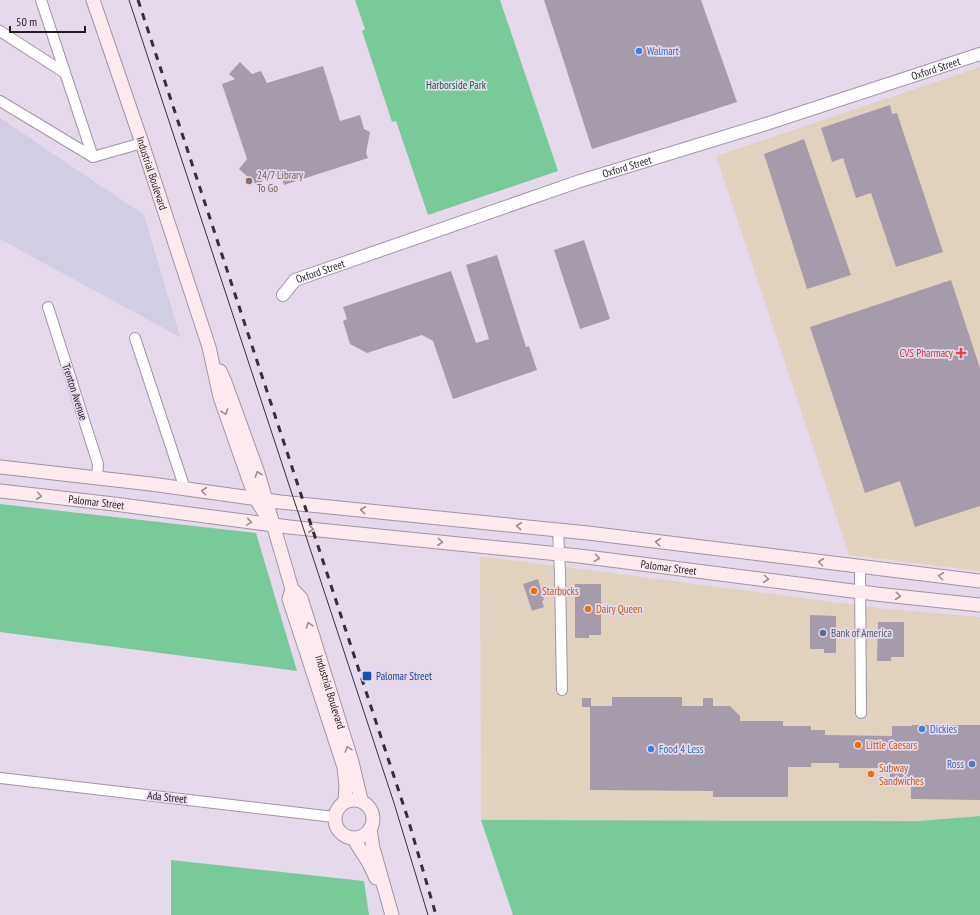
<svg xmlns="http://www.w3.org/2000/svg" width="980" height="915" font-family="'PT Sans Narrow',sans-serif">
<style>
.commercial{fill:#e1d2c0}
.industrial{fill:#d1cde3}
.green{fill:#79ca9b}
.building{fill:#a69bab}
.lines{fill:none;stroke-linecap:round;stroke-linejoin:round}
.minor-casing{stroke:#a095a6;stroke-width:12}
.tertiary-casing{stroke:#a095a6;stroke-width:14}
.secondary-casing{stroke:#a095a6;stroke-width:15}
.minor{stroke:#fff;stroke-width:10}
.tertiary{stroke:#fff;stroke-width:12}
.secondary{stroke:#fdeaee;stroke-width:13}
.tram{stroke:#343037;stroke-width:1}
.rail{stroke:#343037;stroke-width:3;stroke-dasharray:7 7;stroke-linecap:butt}
.oneway{stroke:#9a8d92}
.shop-dot{fill:#3f7fe0;stroke:#e5d9eb;stroke-width:1.5}
.education-dot{fill:#8d6e63;stroke:#e5d9eb;stroke-width:1.5}
.health-dot{fill:#e0444e;stroke:#e5d9eb;stroke-width:1.5}
.food-dot{fill:#e8710a;stroke:#e5d9eb;stroke-width:1.5}
.service-dot{fill:#5c6f8a;stroke:#e5d9eb;stroke-width:1.5}
.transit-dot{fill:#1a4fb4;stroke:#e5d9eb;stroke-width:1.5}
.labels{text-anchor:middle;dominant-baseline:central;stroke-width:3.5;stroke-linejoin:round;paint-order:stroke}
.shop-label{font-size:11px;fill:#366cbe;stroke:#e5d9eb;text-anchor:start}
.street-label{font-size:11px;fill:#201c22;stroke:#e5d9eb}
.park-label{font-size:11px;fill:#135e3a;stroke:#e5d9eb}
.education-label{font-size:11px;fill:#785e54;stroke:#e5d9eb;text-anchor:start}
.health-label{font-size:11px;fill:#be3a42;stroke:#e5d9eb;text-anchor:end}
.food-label{font-size:11px;fill:#c56008;stroke:#e5d9eb;text-anchor:start}
.service-label{font-size:11px;fill:#4e5e75;stroke:#e5d9eb;text-anchor:start}
.transit-label{font-size:11px;fill:#164399;stroke:#e5d9eb;text-anchor:start}
</style>
<rect width="100%" height="100%" fill="#e5d9eb"/>
<!-- commercial -->
<path class="commercial" d="M 980,67 L 980,571 L 849,555 L 716,156 Z
M 480,557 L 511,560 L 887,609 L 980,617 L 980,816 L 919,821 L 481,820 Z"/>
<!-- industrial -->
<path class="industrial" d="M 0,118 L 144,215 L 180,337 L 0,239 Z"/>
<!-- green -->
<path class="green" d="M 355,0 L 500,0 L 558,171 L 428,215 L 396,121 L 392,122 L 362,31 L 365,29 Z
M 0,504 L 256,533 L 297,671 L 0,632 Z
M 980,816 L 980,915 L 513,915 L 481,820 L 919,821 Z
M 171,860 L 364,881 L 369,915 L 171,915 Z"/>
<!-- building -->
<path class="building" d="M 544,0 L 701,0 L 737,102 L 592,149 Z
M 240,62 L 252,74 L 261,71 L 267,83 L 323,66 L 340,121 L 360,115 L 364,129 L 370,132 L 366,153 L 368,158 L 284,185 L 282,178 L 269,173 L 258,186 L 239,169 L 247,159 L 222,84 L 235,79 L 229,74 Z
M 890,105 L 892,114 L 897,113 L 943,252 L 896,267 L 871,193 L 856,198 L 843,158 L 832,162 L 821,128 Z
M 804,139 L 851,275 L 807,289 L 764,154 Z
M 584,240 L 610,319 L 580,329 L 554,250 Z
M 497,255 L 526,347 L 529,346 L 537,370 L 453,399 L 433,341 L 422,335 L 367,353 L 350,344 L 343,321 L 347,319 L 343,307 L 451,271 L 476,343 L 489,339 L 466,265 Z
M 951,280 L 980,368 L 980,506 L 915,527 L 900,481 L 865,493 L 810,327 Z
M 538,579 L 544,600 L 542,601 L 544,607 L 532,611 L 523,584 Z
M 575,584 L 601,584 L 601,635 L 589,635 L 589,638 L 575,638 Z
M 810,615 L 836,616 L 836,653 L 824,653 L 824,649 L 810,649 Z
M 878,622 L 904,622 L 904,657 L 891,657 L 891,661 L 877,661 Z
M 612,697 L 682,697 L 682,706 L 703,706 L 703,698 L 713,698 L 713,706 L 730,706 L 740,716 L 740,721 L 783,721 L 783,726 L 811,726 L 811,730 L 825,730 L 825,735 L 892,736 L 892,726 L 912,726 L 912,725 L 980,725 L 980,800 L 911,799 L 911,777 L 890,777 L 890,768 L 839,768 L 839,763 L 811,763 L 811,767 L 788,767 L 788,797 L 713,797 L 713,791 L 590,790 L 590,707 L 582,707 L 582,698 L 591,698 L 591,706 L 612,706 Z"/>
<g class="lines">
<defs>
<path id="minor" d="M 41,0 L 93,157
M 0,31 L 65,73
M 0,101 L 93,157 L 142,143
M 48,307 L 98,464 L 97,478
M 135,338 L 185,489
M 558,529 L 560,573 L 562,690
M 860,567 L 861,713
M 0,778 L 334,817"/>
<g id="tertiary">
<path id="s1" d="M 283,295 L 295,280 L 580,181 L 766,124 L 980,54"/>
</g>
<g id="secondary">
<path id="s2" d="M 93,0 L 142,143 L 209,347 L 220,397 L 248,477 L 256,499 L 272,525"/>
<path id="s3" d="M 220,371 L 225,382 L 258,473 L 292,589 L 301,598 L 352,762 L 361,800"/>
<path d="M 0,467 L 151,484 L 280,502 L 588,533 L 980,581"/>
<path id="s4" d="M 0,491 L 114,504 L 289,527 L 579,556 L 876,594 L 980,605"/>
<path d="M 292,589 L 289,599 L 344,767 L 346,786 L 345,801"/>
<circle cx="354" cy="819" r="19"/>
<path d="M 370,829 L 373,848 L 392,915"/>
<path d="M 353,838 L 369,863 L 376,878"/>
</g>
</defs>
<!-- minor casing -->
<use href="#minor" class="minor-casing"/>
<!-- tertiary casing -->
<use href="#tertiary" class="tertiary-casing"/>
<!-- secondary casing -->
<use href="#secondary" class="secondary-casing"/>
<!-- minor -->
<use href="#minor" class="minor"/>
<!-- tertiary -->
<use href="#tertiary" class="tertiary"/>
<!-- secondary -->
<use href="#secondary" class="secondary"/>
<!-- tram -->
<path class="tram" d="M 129,0 L 394,803 L 428,915"/>
<!-- rail -->
<path class="rail" d="M 138,0 L 408,819 L 436,915"/>
</g>
<!-- one-way arrows -->
<defs><path id="oneway-chevron" d="M-2-3.5L2.5 0L-2 3.5" fill="none" stroke-width="1.6" stroke-linecap="round" stroke-linejoin="round"/></defs>
<g class="oneway">
<use href="#oneway-chevron" transform="translate(225 412) rotate(71)"/>
<use href="#oneway-chevron" transform="translate(258 474) rotate(-109)"/>
<use href="#oneway-chevron" transform="translate(204 491) rotate(-173)"/>
<use href="#oneway-chevron" transform="translate(39 496) rotate(7)"/>
<use href="#oneway-chevron" transform="translate(363 510) rotate(-174)"/>
<use href="#oneway-chevron" transform="translate(249 522) rotate(9)"/>
<use href="#oneway-chevron" transform="translate(519 526) rotate(-174)"/>
<use href="#oneway-chevron" transform="translate(311 529) rotate(6)"/>
<use href="#oneway-chevron" transform="translate(440 542) rotate(6)"/>
<use href="#oneway-chevron" transform="translate(658 542) rotate(-173)"/>
<use href="#oneway-chevron" transform="translate(597 558) rotate(7)"/>
<use href="#oneway-chevron" transform="translate(821 562) rotate(-173)"/>
<use href="#oneway-chevron" transform="translate(941 576) rotate(-173)"/>
<use href="#oneway-chevron" transform="translate(766 579) rotate(7)"/>
<use href="#oneway-chevron" transform="translate(898 596) rotate(6)"/>
<use href="#oneway-chevron" transform="translate(309 625) rotate(-107)"/>
<use href="#oneway-chevron" transform="translate(348 749) rotate(-107)"/>
</g>
<!-- markers -->
<g class="shop-dot">
<circle cx="639" cy="51" r="4"/>
<circle cx="922" cy="729" r="4"/>
<circle cx="651" cy="749" r="4"/>
<circle cx="972" cy="764" r="4"/>
</g>
<circle class="education-dot" cx="249" cy="181" r="4"/>
<path class="health-dot" d="M959 347h4v4h4v4h-4v4h-4v-4h-4v-4h4z"/>
<g class="food-dot">
<circle cx="534" cy="591" r="4"/>
<circle cx="588" cy="609" r="4"/>
<circle cx="858" cy="745" r="4"/>
<circle cx="871" cy="774" r="4"/>
</g>
<circle class="service-dot" cx="823" cy="633" r="4"/>
<rect class="transit-dot" x="362" y="671" width="10" height="10" rx="2"/>
<g class="labels">
<!-- shop labels -->
<g class="shop-label">
<text x="647" y="51">Walmart</text>
<text x="930" y="729">Dickies</text>
<text x="659" y="749">Food 4 Less</text>
<text x="964" y="764" text-anchor="end">Ross</text>
</g>
<!-- street labels -->
<g class="street-label">
<text stroke="none"><textPath href="#s1" startOffset="694">Oxford Street</textPath></text>
<text stroke="none"><textPath href="#s1" startOffset="370">Oxford Street</textPath></text>
<text stroke="none"><textPath href="#s2" startOffset="183">Industrial Boulevard</textPath></text>
<text stroke="none"><textPath href="#s1" startOffset="46">Oxford Street</textPath></text>
<text transform="translate(75 392) rotate(72)">Trenton Avenue</text>
<text stroke="none"><textPath href="#s4" startOffset="97">Palomar Street</textPath></text>
<text stroke="none"><textPath href="#s4" startOffset="673">Palomar Street</textPath></text>
<text stroke="none"><textPath href="#s3" startOffset="341">Industrial Boulevard</textPath></text>
<text transform="translate(167 797) rotate(6)">Ada Street</text>
</g>
<!-- park labels -->
<g class="park-label">
<text x="456" y="85">Harborside Park</text>
</g>
<!-- education labels -->
<g class="education-label">
<text x="257" y="175">24/7 Library<tspan x="257" dy="13">To Go</tspan></text>
</g>
<!-- health labels -->
<g class="health-label">
<text x="953" y="353">CVS Pharmacy</text>
</g>
<!-- food labels -->
<g class="food-label">
<text x="542" y="591">Starbucks</text>
<text x="596" y="609">Dairy Queen</text>
<text x="866" y="745">Little Caesars</text>
<text x="879" y="768">Subway<tspan x="879" dy="13">Sandwiches</tspan></text>
</g>
<!-- service labels -->
<g class="service-label">
<text x="831" y="633">Bank of America</text>
</g>
<!-- transit labels -->
<g class="transit-label">
<text x="376" y="676">Palomar Street</text>
</g>
</g>
<!-- scale -->
<path d="M10 26v6h75v-6" fill="none" stroke="#201c22" stroke-width="2"/>
<text x="16" y="26" font-size="12" fill="#201c22" stroke="#e5d9eb" stroke-width="3" paint-order="stroke">50 m</text>
</svg>
